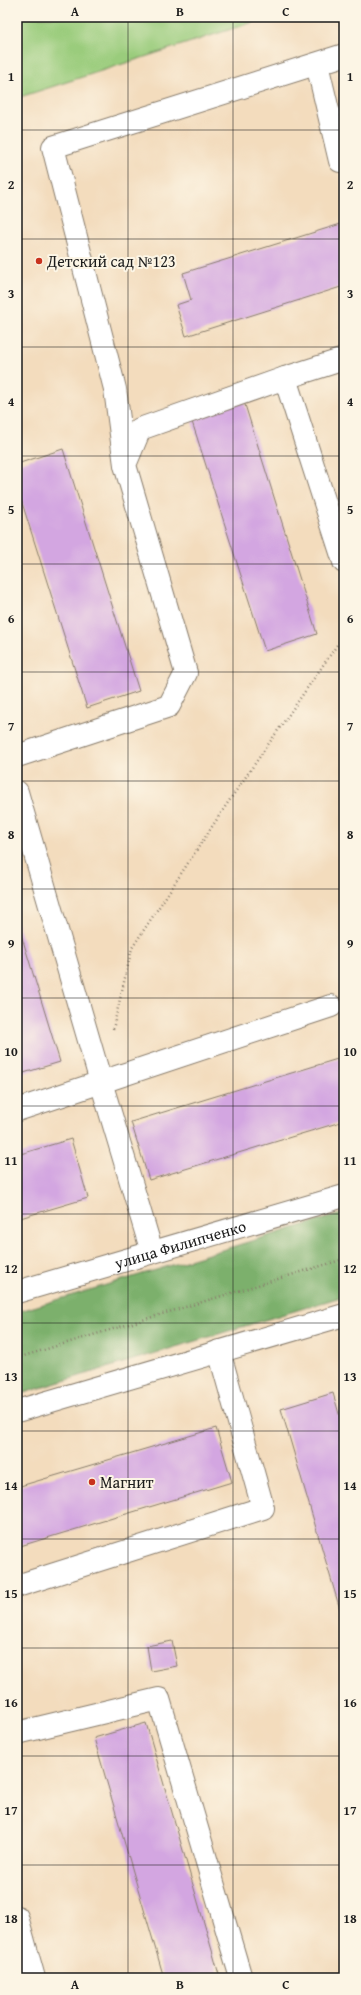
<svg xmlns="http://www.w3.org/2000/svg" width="361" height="1995" font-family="'Gentium Book Plus',serif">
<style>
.green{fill:#9acc7c;stroke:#5b744c}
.forest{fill:#7bb06c;stroke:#4c6644}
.building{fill:#d3a6e1}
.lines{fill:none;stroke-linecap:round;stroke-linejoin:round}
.minor-casing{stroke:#887c6c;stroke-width:24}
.path{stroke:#887c6c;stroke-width:2.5;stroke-dasharray:1 3;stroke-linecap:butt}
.minor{stroke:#fff;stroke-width:22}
.grid{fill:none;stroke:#1c1c1c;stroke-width:1;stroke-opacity:0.55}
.poi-dot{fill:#c8321e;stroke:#fcf5e5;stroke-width:1.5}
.labels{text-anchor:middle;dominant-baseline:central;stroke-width:4;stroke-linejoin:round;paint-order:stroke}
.poi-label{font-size:16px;fill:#1c1c1c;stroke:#fcf5e5;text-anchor:start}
.street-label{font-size:16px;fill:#1c1c1c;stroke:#fcf5e5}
.neatline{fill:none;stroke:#1c1c1c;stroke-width:1.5}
.grid-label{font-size:13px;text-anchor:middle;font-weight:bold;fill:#1c1c1c}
</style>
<rect width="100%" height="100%" fill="#fcf5e5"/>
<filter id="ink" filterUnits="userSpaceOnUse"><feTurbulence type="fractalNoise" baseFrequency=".025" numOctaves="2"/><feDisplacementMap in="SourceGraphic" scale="8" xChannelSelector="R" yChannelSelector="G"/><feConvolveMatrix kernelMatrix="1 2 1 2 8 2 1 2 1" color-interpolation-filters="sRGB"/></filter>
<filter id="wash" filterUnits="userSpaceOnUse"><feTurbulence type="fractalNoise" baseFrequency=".012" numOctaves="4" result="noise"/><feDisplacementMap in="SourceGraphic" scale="16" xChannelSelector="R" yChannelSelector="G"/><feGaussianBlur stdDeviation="0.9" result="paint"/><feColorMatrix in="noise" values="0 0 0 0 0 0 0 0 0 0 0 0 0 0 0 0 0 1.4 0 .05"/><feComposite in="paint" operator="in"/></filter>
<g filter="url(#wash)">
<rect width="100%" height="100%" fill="#f3dcbd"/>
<!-- green -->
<path class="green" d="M 17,17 L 269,17 L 17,98 Z"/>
<!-- forest -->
<path class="forest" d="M 344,1213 L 344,1296 L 17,1395 L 17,1312 Z"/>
<g id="blocks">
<!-- building -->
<path class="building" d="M 344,223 L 344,286 L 186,336 L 176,305 L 191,300 L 183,273 Z
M 241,392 L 317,634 L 265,651 L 188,409 Z
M 63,449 L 139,691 L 87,708 L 17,487 L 17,464 Z
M 17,921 L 60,1062 L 17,1075 Z
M 344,1057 L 344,1121 L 149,1180 L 131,1122 Z
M 71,1139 L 88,1198 L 17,1219 L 17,1155 Z
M 333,1393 L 344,1431 L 344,1623 L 281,1409 Z
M 216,1428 L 232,1482 L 17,1547 L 17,1487 Z
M 172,1641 L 177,1666 L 151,1671 L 147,1646 Z
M 146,1723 L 160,1771 L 220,1978 L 164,1978 L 94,1738 Z"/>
</g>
</g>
<g filter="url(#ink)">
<use href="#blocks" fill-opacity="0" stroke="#887c6c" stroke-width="1"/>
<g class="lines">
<defs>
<g id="minor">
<path d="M 317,64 L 340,161"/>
<path d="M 344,359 L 285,378 L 344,562"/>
<path d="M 125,465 L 115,389 L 53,147 L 344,55"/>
<path d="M 17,756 L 169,706 L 186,673 L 125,465 L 140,429 L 285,378"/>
<path d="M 17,792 L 101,1082 L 152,1252"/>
<path d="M 17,1110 L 331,1006"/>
<path id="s1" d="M 17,1292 L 344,1196"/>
<path d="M 17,1411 L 344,1315"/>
<path d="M 17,1586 L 263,1508 L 219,1351"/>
<path d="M 17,1733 L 159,1699 L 241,1978"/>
<path d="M 17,1917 L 34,1978"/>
</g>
</defs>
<!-- minor casing -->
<use href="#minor" class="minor-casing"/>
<!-- path -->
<path class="path" d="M 113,1029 L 132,948 L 229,801 L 344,635
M 17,1358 L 344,1259"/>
<!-- minor -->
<use href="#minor" class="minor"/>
</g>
</g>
<!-- grid -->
<path class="grid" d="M 128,17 L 128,1978M 233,17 L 233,1978M 17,130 L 344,130M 17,239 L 344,239M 17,347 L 344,347M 17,456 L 344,456M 17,564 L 344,564M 17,672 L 344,672M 17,781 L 344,781M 17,889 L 344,889M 17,998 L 344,998M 17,1106 L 344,1106M 17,1214 L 344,1214M 17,1323 L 344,1323M 17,1431 L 344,1431M 17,1539 L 344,1539M 17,1648 L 344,1648M 17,1756 L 344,1756M 17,1865 L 344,1865"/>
<!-- markers -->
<g class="poi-dot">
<circle cx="39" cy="261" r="4"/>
<circle cx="92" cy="1482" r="4"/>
</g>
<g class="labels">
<!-- poi labels -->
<g class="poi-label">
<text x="47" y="261">Детский сад №123</text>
<text x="100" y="1482">Магнит</text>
</g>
<!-- street labels -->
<g class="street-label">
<text stroke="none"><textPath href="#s1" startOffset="170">улица Филипченко</textPath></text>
</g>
</g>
<!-- margin -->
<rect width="361" height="1995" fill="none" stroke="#fcf5e5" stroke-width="44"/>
<rect x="22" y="22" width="317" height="1951" class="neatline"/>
<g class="grid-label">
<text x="75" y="16">A</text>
<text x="180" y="16">B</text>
<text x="286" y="16">C</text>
<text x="11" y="81">1</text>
<text x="350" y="81">1</text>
<text x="11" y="189">2</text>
<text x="350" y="189">2</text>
<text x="11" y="298">3</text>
<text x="350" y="298">3</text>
<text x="11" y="406">4</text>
<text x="350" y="406">4</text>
<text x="11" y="514">5</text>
<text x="350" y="514">5</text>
<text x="11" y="623">6</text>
<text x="350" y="623">6</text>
<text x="11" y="731">7</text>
<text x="350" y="731">7</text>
<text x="11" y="839">8</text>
<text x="350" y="839">8</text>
<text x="11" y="948">9</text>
<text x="350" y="948">9</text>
<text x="11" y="1056">10</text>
<text x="350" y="1056">10</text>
<text x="11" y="1165">11</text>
<text x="350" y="1165">11</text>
<text x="11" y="1273">12</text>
<text x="350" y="1273">12</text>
<text x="11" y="1381">13</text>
<text x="350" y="1381">13</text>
<text x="11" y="1490">14</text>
<text x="350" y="1490">14</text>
<text x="11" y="1598">15</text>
<text x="350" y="1598">15</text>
<text x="11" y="1707">16</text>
<text x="350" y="1707">16</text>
<text x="11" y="1815">17</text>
<text x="350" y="1815">17</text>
<text x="11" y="1923">18</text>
<text x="350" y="1923">18</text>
<text x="75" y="1989">A</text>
<text x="180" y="1989">B</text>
<text x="286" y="1989">C</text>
</g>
</svg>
